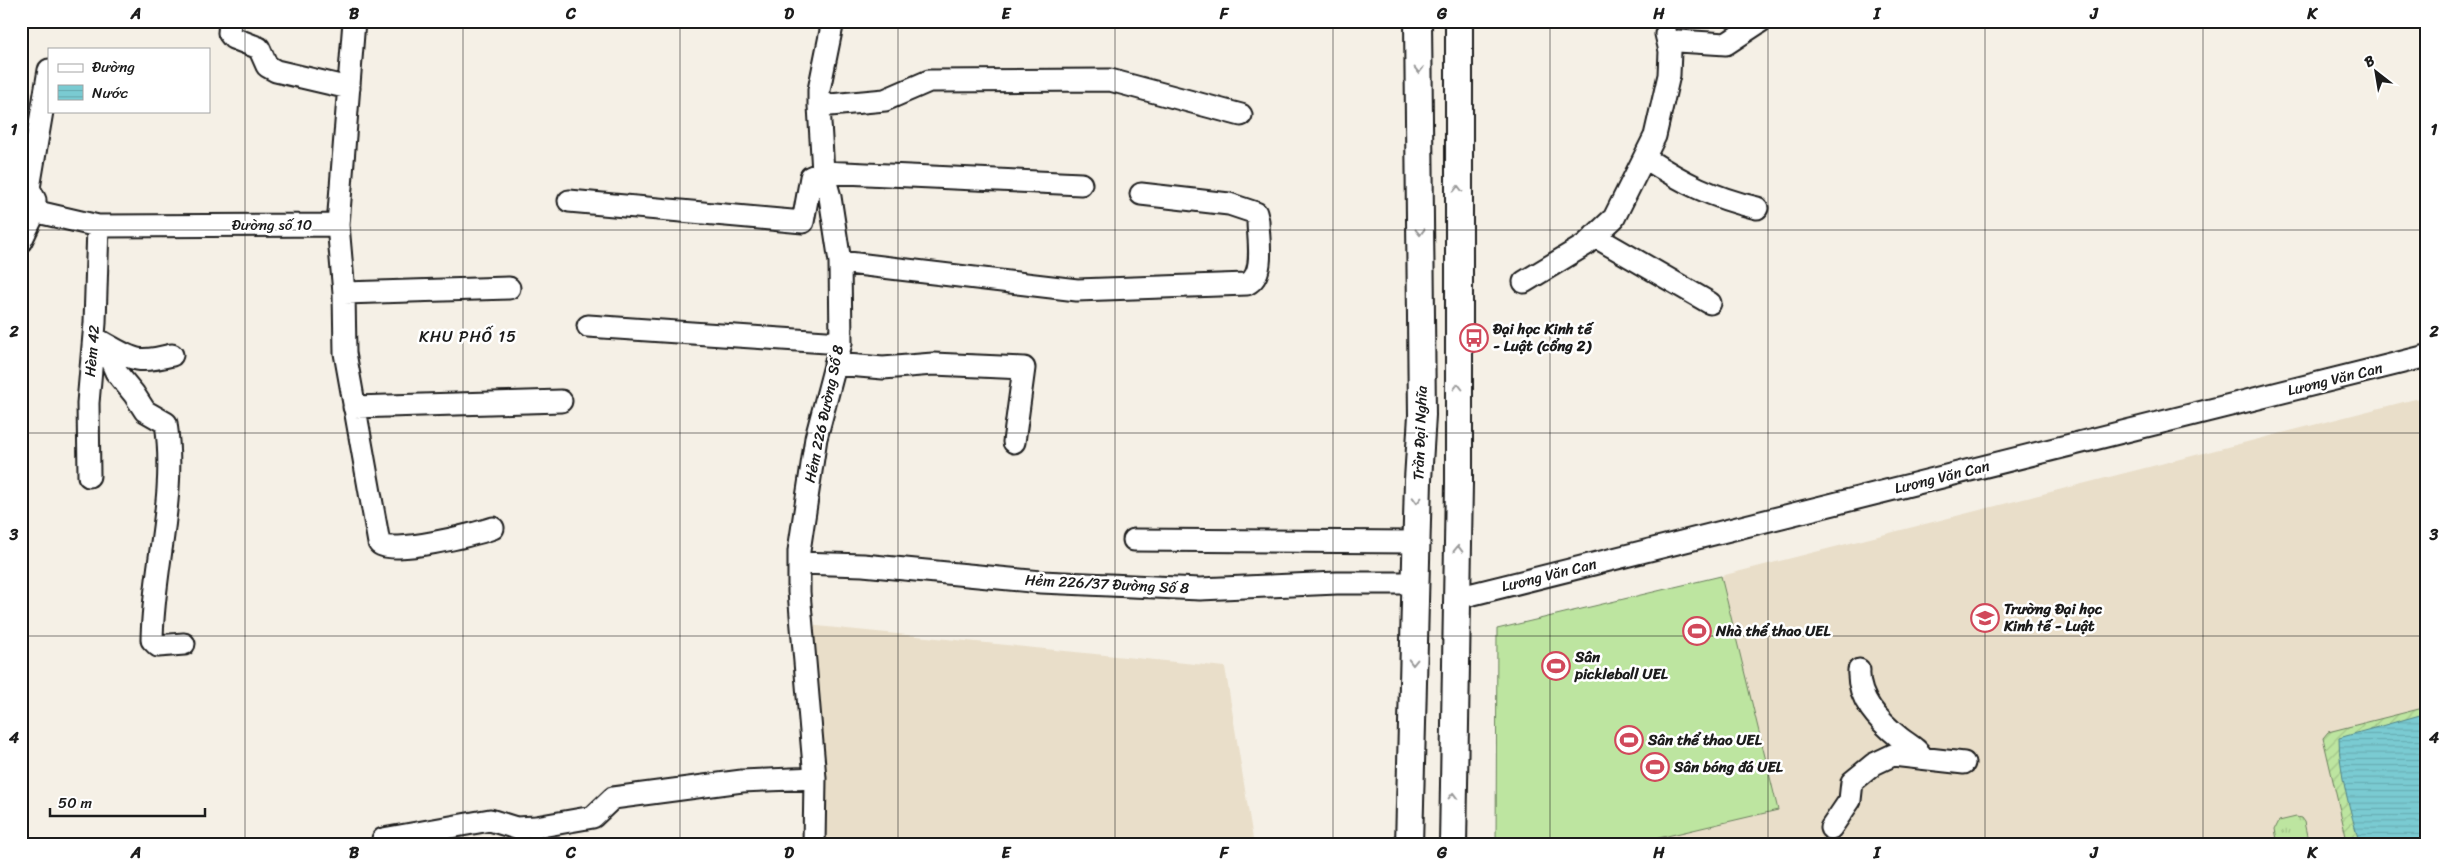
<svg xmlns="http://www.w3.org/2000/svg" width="2448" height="866" font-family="Sriracha,sans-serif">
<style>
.built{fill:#e9dec9}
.grass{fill:url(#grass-tufts);stroke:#6c805e}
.garden{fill:url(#garden-furrows);stroke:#6c805e}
.pitch{fill:#bde5a0;stroke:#6c805e}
.water{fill:url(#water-rules);stroke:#548589}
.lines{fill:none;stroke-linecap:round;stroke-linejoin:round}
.minor-casing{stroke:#1c1c1c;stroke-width:25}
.tertiary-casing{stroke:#1c1c1c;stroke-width:30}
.minor{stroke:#fff;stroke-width:21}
.tertiary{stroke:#fff;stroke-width:26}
.oneway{stroke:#999}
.grid{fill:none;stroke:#1c1c1c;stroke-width:1;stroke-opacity:0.55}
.labels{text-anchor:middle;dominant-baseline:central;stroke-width:5;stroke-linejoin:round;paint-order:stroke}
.street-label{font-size:15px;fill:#1c1c1c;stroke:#fff}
.poi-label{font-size:15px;font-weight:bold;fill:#1c1c1c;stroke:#fff;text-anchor:start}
.neighbourhood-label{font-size:16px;letter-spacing:1px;fill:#1c1c1c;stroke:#fff}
.neatline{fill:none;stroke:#1c1c1c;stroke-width:2}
.grid-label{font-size:16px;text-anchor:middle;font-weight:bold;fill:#1c1c1c}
</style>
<defs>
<pattern id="grass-tufts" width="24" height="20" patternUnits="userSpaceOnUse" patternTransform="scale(1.25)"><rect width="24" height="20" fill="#bde5a0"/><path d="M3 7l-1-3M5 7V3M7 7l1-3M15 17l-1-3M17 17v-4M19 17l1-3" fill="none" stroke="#a2c489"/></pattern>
<pattern id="garden-furrows" width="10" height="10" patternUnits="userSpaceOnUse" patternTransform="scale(1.25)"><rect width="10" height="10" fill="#bde5a0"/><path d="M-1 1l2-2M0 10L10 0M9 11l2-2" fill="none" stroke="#a2c489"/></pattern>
<pattern id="water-rules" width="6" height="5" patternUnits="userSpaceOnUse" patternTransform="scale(1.25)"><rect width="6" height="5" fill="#7acbd2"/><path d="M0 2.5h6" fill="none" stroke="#69aeb4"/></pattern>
</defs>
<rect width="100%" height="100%" fill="#f5f0e6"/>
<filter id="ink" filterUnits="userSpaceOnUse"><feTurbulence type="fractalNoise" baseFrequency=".02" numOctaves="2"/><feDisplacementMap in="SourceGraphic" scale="10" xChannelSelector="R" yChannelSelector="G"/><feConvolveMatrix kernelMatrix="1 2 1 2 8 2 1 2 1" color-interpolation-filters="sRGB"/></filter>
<g filter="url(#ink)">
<!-- built -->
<path class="built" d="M 2427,396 L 2427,845 L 1496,845 L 1497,629 L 1721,576 Z
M 807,625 L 1225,667 L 1254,845 L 818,845 Z"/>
<!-- grass -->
<path class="grass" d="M 2296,817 L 2301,818 L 2304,822 L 2309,845 L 2278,845 L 2275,829 L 2279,821 Z"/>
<!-- garden -->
<path class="garden" d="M 2427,707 L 2427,845 L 2348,845 L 2323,738 L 2328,732 Z"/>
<!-- pitch -->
<path class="pitch" d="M 1721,576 L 1778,810 L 1629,845 L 1496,845 L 1497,629 Z"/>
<!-- water -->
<path class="water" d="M 2420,715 L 2427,719 L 2427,845 L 2360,845 C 2350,809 2339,775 2339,738 Z"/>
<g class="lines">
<defs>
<path id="minor" d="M 230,21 L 229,33 L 233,38 L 259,48 L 267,66 L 276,71 L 349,88
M 1678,41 L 1726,44 L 1761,21
M 819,106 L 885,100 L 929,81 L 1110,80 L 1241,115
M 1645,158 C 1684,183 1711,197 1757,208
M 569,201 L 803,222 L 811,177 L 823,172 L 1081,184
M 34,214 L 35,200 L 29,188 L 49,70
M 338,225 L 344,293 L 345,353 L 379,543 C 389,556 476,534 493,528
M 1594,236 L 1710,303
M 21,241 L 34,214 L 42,213 L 98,226 L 338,225 L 354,21
M 840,262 L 1077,290 L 1247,284 C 1266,275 1258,239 1258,221 L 1256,213 L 1229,204 L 1141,194
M 1524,282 L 1585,245 L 1614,218 L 1655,136 L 1669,75 L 1670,51 L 1666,34
M 344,293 L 509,288
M 588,326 L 841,343
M 102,342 C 134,360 136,364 172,355
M 114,349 L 111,361 L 116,372 L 134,394 L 145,411 L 166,423 C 177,497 153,567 152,640 L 158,646 L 184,644
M 835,364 L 883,368 L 933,364 L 1024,368 L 1014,442
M 354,407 L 561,401
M 89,476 L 88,403 L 95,323 L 98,226
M 1134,540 L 1416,542
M 799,563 L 863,565 L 1041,582 L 1200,589 L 1337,583 L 1415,583
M 1457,598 L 2427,356
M 1859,670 C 1857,699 1879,721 1900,738 C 1909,745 1917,748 1923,758
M 1831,828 L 1850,800 L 1852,782 L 1874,764 L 1893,755 L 1964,763
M 383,839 L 490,820 L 516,828 L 536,827 L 593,817 L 613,798 L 742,781 L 815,778
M 814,845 L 815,778 L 799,592 L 799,551 L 816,438 L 841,343 L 840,262 L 830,197 L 823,172 L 819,106 L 819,90 L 833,21"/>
<path id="tertiary" d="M 1409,845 L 1418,480 L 1422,415 L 1418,21
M 1453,845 L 1459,483 L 1459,21"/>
</defs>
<!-- minor casing -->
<use href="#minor" class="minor-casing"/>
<!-- tertiary casing -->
<use href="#tertiary" class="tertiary-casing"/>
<!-- minor -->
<use href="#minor" class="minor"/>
<!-- tertiary -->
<use href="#tertiary" class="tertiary"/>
</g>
<!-- one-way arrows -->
<defs><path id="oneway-chevron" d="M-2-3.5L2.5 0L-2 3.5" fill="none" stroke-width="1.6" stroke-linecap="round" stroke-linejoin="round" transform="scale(1.25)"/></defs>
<g class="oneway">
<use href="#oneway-chevron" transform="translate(1419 70) rotate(89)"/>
<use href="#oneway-chevron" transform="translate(1458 189) rotate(-90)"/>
<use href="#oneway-chevron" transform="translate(1420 232) rotate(89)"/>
<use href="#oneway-chevron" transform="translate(1458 387) rotate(-90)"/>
<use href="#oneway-chevron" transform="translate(1417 500) rotate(92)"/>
<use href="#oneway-chevron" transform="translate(1458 549) rotate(-89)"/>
<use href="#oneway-chevron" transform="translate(1413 662) rotate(91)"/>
<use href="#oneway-chevron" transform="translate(1453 796) rotate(-89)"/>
</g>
</g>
<!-- grid -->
<path class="grid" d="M 245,21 L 245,845M 463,21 L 463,845M 680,21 L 680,845M 898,21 L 898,845M 1115,21 L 1115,845M 1333,21 L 1333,845M 1550,21 L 1550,845M 1768,21 L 1768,845M 1985,21 L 1985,845M 2203,21 L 2203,845M 21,230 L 2427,230M 21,433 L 2427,433M 21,636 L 2427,636"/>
<!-- icons -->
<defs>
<symbol id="bus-ring" viewBox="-11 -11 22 22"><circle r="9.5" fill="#fff" stroke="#d1495b" stroke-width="1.5"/><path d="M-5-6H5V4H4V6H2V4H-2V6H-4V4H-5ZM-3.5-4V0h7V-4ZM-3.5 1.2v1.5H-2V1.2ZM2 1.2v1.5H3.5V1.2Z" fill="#d1495b"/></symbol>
<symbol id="school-ring" viewBox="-11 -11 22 22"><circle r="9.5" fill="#fff" stroke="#d1495b" stroke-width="1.5"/><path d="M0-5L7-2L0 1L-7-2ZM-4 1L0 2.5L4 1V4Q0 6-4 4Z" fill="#d1495b"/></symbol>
<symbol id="stadium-ring" viewBox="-11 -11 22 22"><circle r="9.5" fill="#fff" stroke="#d1495b" stroke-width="1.5"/><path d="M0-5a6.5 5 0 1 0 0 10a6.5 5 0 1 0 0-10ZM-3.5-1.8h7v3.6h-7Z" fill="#d1495b"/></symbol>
</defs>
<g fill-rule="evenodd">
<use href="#bus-ring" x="1458" y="322" width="32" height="32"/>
<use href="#school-ring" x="1969" y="602" width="32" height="32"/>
<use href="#stadium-ring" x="1681" y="615" width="32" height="32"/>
<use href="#stadium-ring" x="1540" y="650" width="32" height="32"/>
<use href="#stadium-ring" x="1613" y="724" width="32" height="32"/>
<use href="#stadium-ring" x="1639" y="751" width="32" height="32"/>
</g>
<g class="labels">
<!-- street labels -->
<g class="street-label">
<text x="272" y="225">Đường số 10</text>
<text transform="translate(92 351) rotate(-85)">Hèm 42</text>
<text transform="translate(2335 379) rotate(-14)">Lương Văn Can</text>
<text transform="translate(824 414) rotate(-78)">Hẻm 226 Đường Số 8</text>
<text transform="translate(1420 433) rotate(-88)">Trần Đại Nghĩa</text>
<text transform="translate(1942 477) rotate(-14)">Lương Văn Can</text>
<text transform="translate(1549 575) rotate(-14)">Lương Văn Can</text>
<text transform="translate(1107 584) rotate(3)">Hẻm 226/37 Đường Số 8</text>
</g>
<!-- poi labels -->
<g class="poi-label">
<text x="1493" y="329">Đại học Kinh tế<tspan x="1493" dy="17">- Luật (cổng 2)</tspan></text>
<text x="2004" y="609">Trường Đại học<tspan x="2004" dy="17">Kinh tế - Luật</tspan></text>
<text x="1716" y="631">Nhà thể thao UEL</text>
<text x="1575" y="657">Sân<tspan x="1575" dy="17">pickleball UEL</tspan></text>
<text x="1648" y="740">Sân thể thao UEL</text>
<text x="1674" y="767">Sân bóng đá UEL</text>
</g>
<!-- neighbourhood labels -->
<g class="neighbourhood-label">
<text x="468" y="336">KHU PHỐ 15</text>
</g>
</g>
<!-- margin -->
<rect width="2448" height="866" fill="none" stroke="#fff" stroke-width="55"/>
<!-- legend -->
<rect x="48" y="48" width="162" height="65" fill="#ffffff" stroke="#a4a4a4"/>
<rect x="58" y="64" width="25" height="8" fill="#ffffff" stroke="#a4a4a4"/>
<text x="92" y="72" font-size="15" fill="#1c1c1c">Đường</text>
<rect x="58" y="85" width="25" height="15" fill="url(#water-rules)" stroke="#a4a4a4"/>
<text x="92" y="98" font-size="15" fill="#1c1c1c">Nước</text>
<!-- north arrow -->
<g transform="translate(2376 72) rotate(329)" stroke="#ffffff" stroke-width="4" paint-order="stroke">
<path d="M0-4L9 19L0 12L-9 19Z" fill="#1c1c1c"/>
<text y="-8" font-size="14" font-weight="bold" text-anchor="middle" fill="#1c1c1c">B</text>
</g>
<!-- scale -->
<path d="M50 808v8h155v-8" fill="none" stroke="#1c1c1c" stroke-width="2.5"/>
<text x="58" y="808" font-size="15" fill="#1c1c1c" stroke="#ffffff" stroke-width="4" paint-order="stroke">50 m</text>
<rect x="28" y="28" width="2392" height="810" class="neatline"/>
<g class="grid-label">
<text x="136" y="19">A</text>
<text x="354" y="19">B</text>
<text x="571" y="19">C</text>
<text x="789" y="19">D</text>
<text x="1006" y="19">E</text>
<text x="1224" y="19">F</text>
<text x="1442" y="19">G</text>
<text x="1659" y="19">H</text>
<text x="1877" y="19">I</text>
<text x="2094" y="19">J</text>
<text x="2312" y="19">K</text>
<text x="14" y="135">1</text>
<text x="2434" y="135">1</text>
<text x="14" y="337">2</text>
<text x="2434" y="337">2</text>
<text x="14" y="540">3</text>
<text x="2434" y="540">3</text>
<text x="14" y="743">4</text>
<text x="2434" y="743">4</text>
<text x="136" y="858">A</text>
<text x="354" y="858">B</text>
<text x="571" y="858">C</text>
<text x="789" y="858">D</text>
<text x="1006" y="858">E</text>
<text x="1224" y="858">F</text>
<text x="1442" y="858">G</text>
<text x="1659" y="858">H</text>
<text x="1877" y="858">I</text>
<text x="2094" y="858">J</text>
<text x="2312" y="858">K</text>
</g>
</svg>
